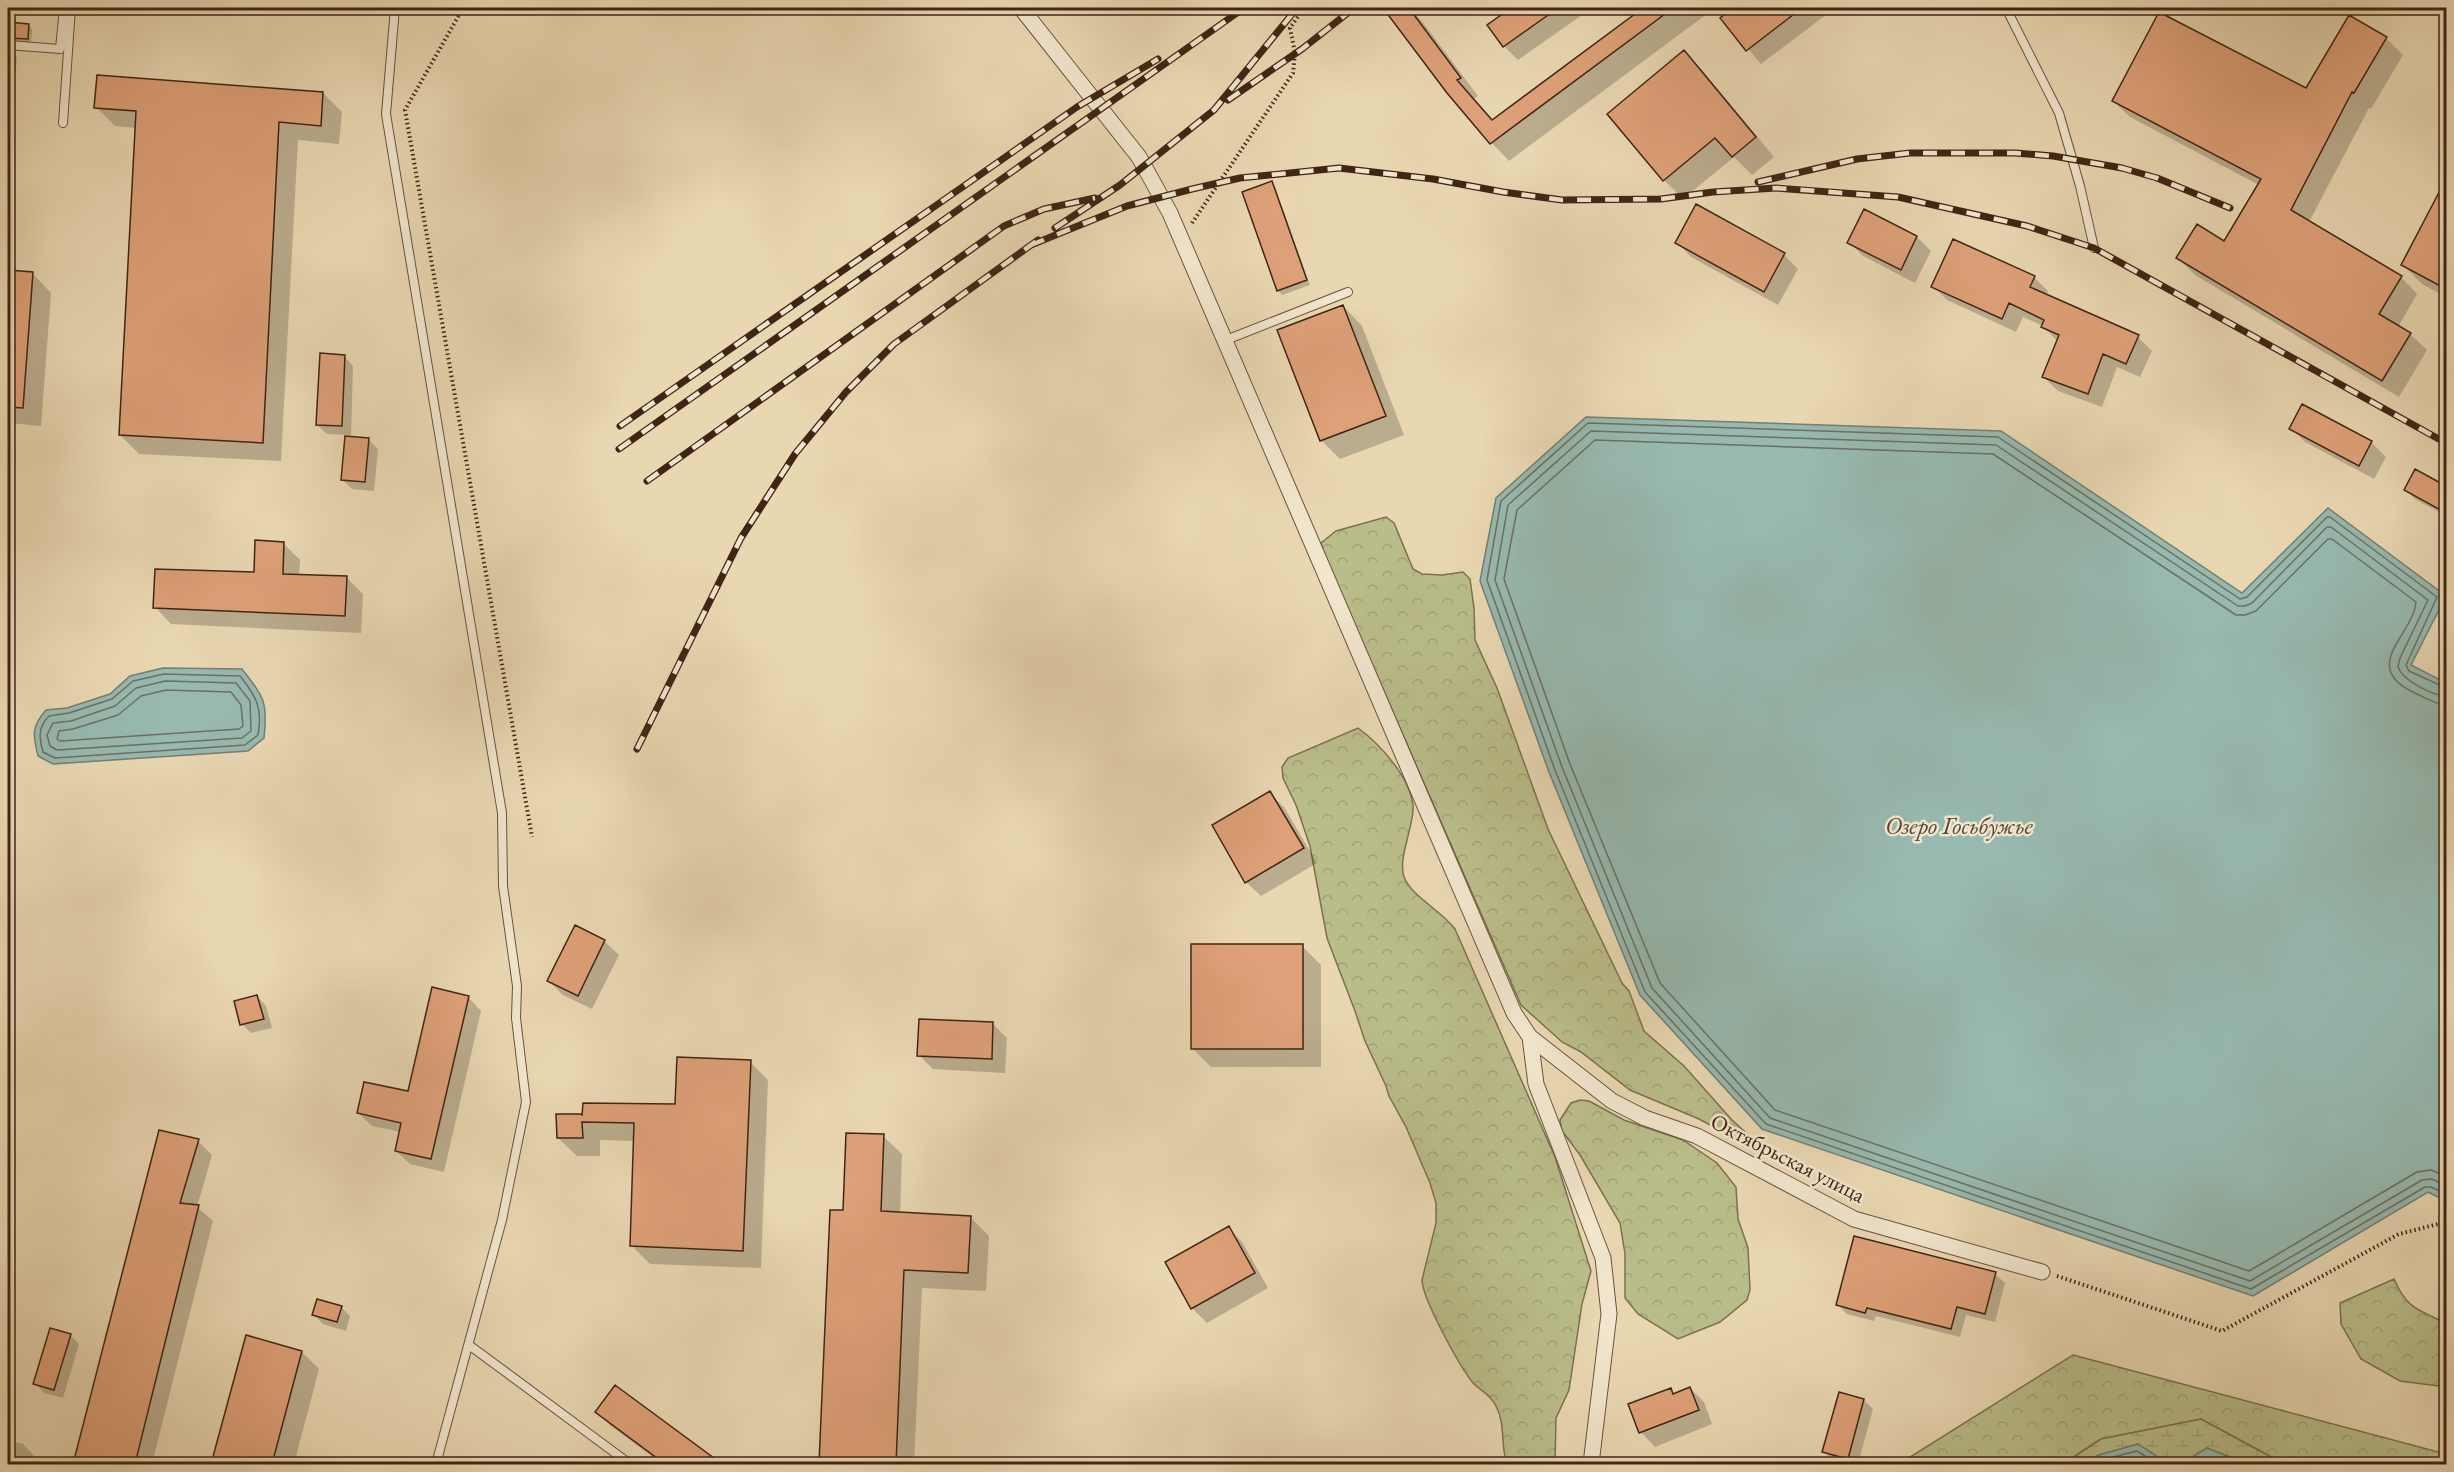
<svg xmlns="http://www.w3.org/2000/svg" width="2454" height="1472" font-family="'EB Garamond',serif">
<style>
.forest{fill:url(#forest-crowns);stroke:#7c714f;stroke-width:1.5}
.wetland{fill:url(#wetland-marsh);stroke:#7c714f;stroke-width:1.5}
.water{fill:#97b9b0;stroke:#747e72;stroke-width:1.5}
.shadow{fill:#0003}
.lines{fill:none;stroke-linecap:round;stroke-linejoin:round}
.shore{stroke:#6c6f62;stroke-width:1.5}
.building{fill:#dea078;stroke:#402514;stroke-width:1.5}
.service-casing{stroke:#6a523c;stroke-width:10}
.minor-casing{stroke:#6a523c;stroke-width:17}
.path{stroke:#402514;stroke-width:4;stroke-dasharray:1.5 3;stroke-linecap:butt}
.service{stroke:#f1e5cd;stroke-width:8}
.minor{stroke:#f1e5cd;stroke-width:15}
.rail-casing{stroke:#402514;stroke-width:7}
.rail{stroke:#f1e5cd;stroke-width:4.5;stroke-dasharray:14;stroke-linecap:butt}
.labels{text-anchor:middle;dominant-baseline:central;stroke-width:5;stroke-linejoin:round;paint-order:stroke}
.street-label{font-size:22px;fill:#402514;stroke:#f1e5cd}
.water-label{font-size:24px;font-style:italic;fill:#564a3b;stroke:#f1e5cd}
</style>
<defs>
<pattern id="forest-crowns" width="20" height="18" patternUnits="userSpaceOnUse" patternTransform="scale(1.5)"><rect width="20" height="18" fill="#b9bd8a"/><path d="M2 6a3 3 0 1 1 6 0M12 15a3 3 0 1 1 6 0" fill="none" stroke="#a0a276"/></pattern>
<pattern id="wetland-marsh" width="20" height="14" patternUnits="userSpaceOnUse" patternTransform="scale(1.5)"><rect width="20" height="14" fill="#b9bd8a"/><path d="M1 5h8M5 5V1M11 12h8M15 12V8" fill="none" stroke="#a0a276"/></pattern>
</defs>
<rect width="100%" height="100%" fill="#e9d7b2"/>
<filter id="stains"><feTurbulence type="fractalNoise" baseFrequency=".00333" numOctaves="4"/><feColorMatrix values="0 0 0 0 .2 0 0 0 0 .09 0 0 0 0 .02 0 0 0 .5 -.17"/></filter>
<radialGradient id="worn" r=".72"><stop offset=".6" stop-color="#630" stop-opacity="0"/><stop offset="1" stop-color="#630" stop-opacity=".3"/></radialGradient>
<!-- forest -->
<path class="forest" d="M 1386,517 L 1394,523 L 1413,569 L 1422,574 L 1442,575 L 1463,572 L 1470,579 L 1474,608 L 1475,640 L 1497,688 L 1548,829 L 1622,983 L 1629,991 L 1644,1031 L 1684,1066 L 1732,1120 L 1755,1141 L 1757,1150 L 1699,1119 L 1630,1090 L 1581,1052 L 1562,1042 L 1521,1005 L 1324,554 L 1321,543 L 1336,531 Z
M 1358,728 C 1380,744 1409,776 1413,805 C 1414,814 1410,827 1408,836 C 1405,849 1400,864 1404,877 C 1411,896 1442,911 1455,929 L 1555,1157 L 1591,1271 L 1582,1304 L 1569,1390 L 1556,1418 L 1555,1464 L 1507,1464 C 1500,1445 1506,1425 1496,1406 C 1491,1395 1481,1391 1473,1383 C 1460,1367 1422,1298 1422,1280 L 1436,1223 L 1436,1203 L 1430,1183 L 1406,1127 L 1389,1096 L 1386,1086 L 1365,1041 L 1355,1011 L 1327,938 L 1310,846 L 1296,805 L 1283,778 L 1282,767 L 1288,758 Z
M 1580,1100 L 1589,1101 L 1624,1120 L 1683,1140 L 1717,1163 L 1736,1187 L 1738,1219 L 1748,1248 L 1750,1290 L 1747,1300 L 1720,1322 L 1678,1339 L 1638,1314 L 1625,1298 L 1625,1254 L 1620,1223 L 1580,1155 L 1562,1131 L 1560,1120 L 1571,1103 Z
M 2394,1279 C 2407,1309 2418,1310 2446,1323 L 2446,1387 L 2400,1381 L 2361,1359 L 2341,1324 L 2340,1303 Z
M 2073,1355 L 2446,1454 L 2446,1464 L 2284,1464 L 2201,1419 L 2101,1439 L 2063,1464 L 1899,1464 Z"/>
<!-- wetland -->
<path class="wetland" d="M 2201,1419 L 2284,1464 L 2248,1464 L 2207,1448 C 2169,1472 2174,1468 2138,1444 L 2099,1455 L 2083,1464 L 2063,1464 L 2101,1439 Z"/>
<!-- water -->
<path class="water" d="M 1586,417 L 2001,431 L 2242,593 L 2328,508 L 2446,596 L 2411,665 L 2446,683 L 2446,1201 L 2428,1192 L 2253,1296 L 1762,1129 L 1640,995 L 1549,772 L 1480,581 L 1496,498 Z
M 163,668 L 242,669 C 264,697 268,702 264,738 L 248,751 L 53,764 L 38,756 C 33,735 31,727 46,710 L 67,708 L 110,694 L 130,676 Z
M 2138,1444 L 2169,1464 L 2083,1464 L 2099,1455 Z
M 2207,1448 L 2248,1464 L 2181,1464 Z"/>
<!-- shadow -->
<path class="shadow" d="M 1396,8 L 1409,8 L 1421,20 L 1478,96 L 1474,99 L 1494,121 L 1645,8 L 1715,8 L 1509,161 L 1491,142 L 1389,12 Z
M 1513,8 L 1592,8 L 1518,60 L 1504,46 L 1489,25 Z
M 1735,8 L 1835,8 L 1761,64 L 1722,18 Z
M 2349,17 L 2386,38 L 2403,55 L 2371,109 L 2369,108 L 2309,222 L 2401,277 L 2417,294 L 2398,327 L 2410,334 L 2427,350 L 2399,397 L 2195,275 L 2178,258 L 2224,243 L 2259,185 L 2130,117 L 2113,101 L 2306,90 Z
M 8,24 L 28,25 L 32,29 L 31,43 L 13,43 L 8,46 Z
M 8,52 L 17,57 L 16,69 L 8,69 Z
M 1684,52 L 1703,71 L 1774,157 L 1752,175 L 1734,157 L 1683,199 L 1664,180 Z
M 323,93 L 342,112 L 339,144 L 298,140 L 281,461 L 139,454 L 120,435 L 137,128 L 115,126 L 96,107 Z
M 2446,182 L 2446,297 L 2422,284 L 2403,265 Z
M 1271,183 L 1275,187 L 1310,285 L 1282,295 L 1278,290 Z
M 1865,211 L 1917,237 L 1931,251 L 1915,283 L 1863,256 L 1849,242 Z
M 1677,242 L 1784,255 L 1798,269 L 1778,305 L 1691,257 Z
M 8,251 L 14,258 L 14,272 L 33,274 L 51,293 L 41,426 L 8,423 Z
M 2034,277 L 2048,291 L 2046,296 L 2138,337 L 2152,351 L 2140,377 L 2117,367 L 2102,407 L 2058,391 L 2044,377 L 2058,342 L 2043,326 L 2023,317 L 2016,332 L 1947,300 L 1933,286 Z
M 1343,306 L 1362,326 L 1404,435 L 1340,459 L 1321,440 Z
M 344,356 L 353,366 L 351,435 L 327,434 L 317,425 Z
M 2303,406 L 2371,442 L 2386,457 L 2374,479 L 2305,442 L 2291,428 Z
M 368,439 L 378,449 L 374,491 L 352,489 L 343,480 Z
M 2416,471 L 2446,488 L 2446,516 L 2415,499 L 2405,489 Z
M 283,543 L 300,560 L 299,576 L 346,577 L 363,594 L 361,633 L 171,624 L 155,607 L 255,574 Z
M 1269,793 L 1284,807 L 1317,863 L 1261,896 L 1246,882 Z
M 604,941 L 619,955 L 592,1009 L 563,995 L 549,981 Z
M 1302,946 L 1321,965 L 1321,1067 L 1211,1067 L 1192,1048 Z
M 257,996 L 266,1006 L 272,1028 L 251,1033 L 242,1024 Z
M 468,997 L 481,1011 L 444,1172 L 410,1164 L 396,1151 L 401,1132 L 372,1126 L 358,1113 L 409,1093 Z
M 993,1024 L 1007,1038 L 1005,1073 L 933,1069 L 919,1055 Z
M 750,1062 L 768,1080 L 761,1268 L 650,1264 L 632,1246 L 635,1141 L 600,1140 L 600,1156 L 577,1156 L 558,1138 L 582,1115 L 584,1117 L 676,1106 Z
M 160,1132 L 198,1141 L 212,1155 L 197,1207 L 213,1221 L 152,1464 L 74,1464 Z
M 883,1136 L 902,1154 L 900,1214 L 970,1217 L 989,1236 L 986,1291 L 922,1288 L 914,1464 L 820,1464 L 831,1211 L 844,1211 Z
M 1228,1228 L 1242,1242 L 1268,1288 L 1207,1323 L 1192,1308 L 1167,1263 Z
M 1995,1274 L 2005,1283 L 1995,1322 L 1966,1315 L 1960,1337 L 1876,1316 L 1874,1321 L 1847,1314 L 1838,1305 Z
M 341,1307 L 350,1316 L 346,1331 L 323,1324 L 314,1315 Z
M 70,1335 L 79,1344 L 63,1398 L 44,1393 L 35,1383 Z
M 247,1336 L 302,1352 L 319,1369 L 294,1464 L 213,1464 Z
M 616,1387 L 719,1464 L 662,1464 L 611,1426 L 597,1412 Z
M 1690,1388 L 1704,1402 L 1712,1424 L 1655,1447 L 1641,1432 L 1670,1389 L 1675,1394 Z
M 1864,1400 L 1873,1409 L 1858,1464 L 1833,1461 L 1824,1452 Z
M 8,1440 L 23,1444 L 37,1459 L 35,1464 L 8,1464 Z"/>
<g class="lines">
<!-- shore -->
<path class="shore" d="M 164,674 L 240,676 C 256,696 263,708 258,735 L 245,745 L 55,758 L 43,752 C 39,737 38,727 49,716 L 69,713 L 112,699 L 133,681 Z
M 165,681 L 236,683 L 250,701 L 251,731 L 242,738 L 57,750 L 50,746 L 47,735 L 53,723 L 71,721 L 115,706 L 136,688 Z
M 2446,688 L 2409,671 L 2406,665 L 2437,597 L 2330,517 L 2327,517 L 2247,597 L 2240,599 L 1998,437 L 1588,423 L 1501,501 L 1487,580 L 1555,770 L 1645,992 L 1766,1124 L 2251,1289 L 2425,1187 L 2431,1187 L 2446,1194
M 166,690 L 231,692 L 241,705 L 243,726 L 239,729 L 60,741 L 57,739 L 59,731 L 73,729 L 118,715 L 141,696 Z
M 2446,696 C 2432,695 2403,681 2398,667 L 2400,658 L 2428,600 L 2331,527 L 2327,527 L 2252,603 L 2245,606 L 2238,606 L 1996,445 L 1591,431 L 1508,505 L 1495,580 L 1562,767 L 1652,988 L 1770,1118 L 2250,1281 L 2422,1180 L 2432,1179 L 2446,1186
M 2446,705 C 2434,704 2422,696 2411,691 C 2361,665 2413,635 2416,602 L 2332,539 L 2328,539 L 2256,611 L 2245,615 L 2236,615 L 1993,454 L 1595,440 L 1517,510 L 1504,579 L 1570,764 L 1660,983 L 1775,1110 L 2249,1271 L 2417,1172 L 2431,1170 L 2446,1176
M 2094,1464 L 2101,1460 L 2137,1451 L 2158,1464"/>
</g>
<!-- building -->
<path class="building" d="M 1383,8 L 1409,8 L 1461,78 L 1457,80 L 1492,120 L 1643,8 L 1673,8 L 1490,144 L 1447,93 Z
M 1511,8 L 1558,8 L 1503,47 L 1487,25 Z
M 1733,8 L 1802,8 L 1746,51 L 1720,18 Z
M 2159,12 L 2306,88 L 2349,15 L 2387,37 L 2354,93 L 2352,92 L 2291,210 L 2402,276 L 2379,314 L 2411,333 L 2382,381 L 2176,258 L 2197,224 L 2224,241 L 2261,179 L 2112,101 Z
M 8,22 L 29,24 L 28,39 L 8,38 Z
M 1684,50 L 1756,137 L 1732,157 L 1715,138 L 1663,181 L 1607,114 Z
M 97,75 L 323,92 L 321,126 L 279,122 L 263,443 L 119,435 L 136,111 L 94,108 Z
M 2446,179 L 2446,289 L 2401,265 Z
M 1272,181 L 1307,280 L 1277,291 L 1242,192 Z
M 1696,204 L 1785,253 L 1764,292 L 1675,243 Z
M 1864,209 L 1917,236 L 1901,270 L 1847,243 Z
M 1953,239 L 2035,276 L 2030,287 L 2139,335 L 2126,364 L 2103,354 L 2088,394 L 2042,377 L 2059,335 L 2041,327 L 2044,320 L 2009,303 L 2002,319 L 1931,287 Z
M 8,270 L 33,272 L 23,408 L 8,407 Z
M 1343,305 L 1386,416 L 1320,441 L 1277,330 Z
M 320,353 L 345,355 L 342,426 L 316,425 Z
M 2302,404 L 2372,441 L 2359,466 L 2289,429 Z
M 345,436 L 369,438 L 365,482 L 341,480 Z
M 2415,469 L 2446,486 L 2446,513 L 2404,490 Z
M 255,540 L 284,542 L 283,574 L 347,576 L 345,616 L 153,608 L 155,569 L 254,572 Z
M 1270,791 L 1304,848 L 1245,883 L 1212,825 Z
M 575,925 L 605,940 L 578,996 L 547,981 Z
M 1191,944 L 1303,944 L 1303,1049 L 1191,1049 Z
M 432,987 L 469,996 L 431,1159 L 395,1151 L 401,1123 L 357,1113 L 364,1082 L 408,1091 Z
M 257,995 L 264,1019 L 240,1025 L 234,1001 Z
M 919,1019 L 993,1022 L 992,1059 L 917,1056 Z
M 677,1057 L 751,1060 L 743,1251 L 630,1246 L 634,1123 L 582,1122 L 583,1138 L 557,1138 L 556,1114 L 582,1114 L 582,1116 L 583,1103 L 675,1104 Z
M 159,1130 L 199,1139 L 180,1203 L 199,1205 L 135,1464 L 73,1464 Z
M 846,1133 L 884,1134 L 881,1211 L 971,1216 L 968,1273 L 904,1270 L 896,1464 L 819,1464 L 830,1210 L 843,1210 Z
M 1229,1226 L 1255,1273 L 1191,1309 L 1165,1262 Z
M 1854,1236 L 1996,1272 L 1985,1314 L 1957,1307 L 1951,1329 L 1867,1308 L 1865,1313 L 1836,1305 Z
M 317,1299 L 342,1306 L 337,1322 L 312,1315 Z
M 50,1328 L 71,1334 L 54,1390 L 33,1384 Z
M 246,1335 L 302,1351 L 272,1464 L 211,1464 Z
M 615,1385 L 722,1464 L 665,1464 L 595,1412 Z
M 1690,1387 L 1699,1410 L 1639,1433 L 1628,1404 L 1671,1388 L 1673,1394 Z
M 1839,1392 L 1864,1399 L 1848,1459 L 1822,1452 Z"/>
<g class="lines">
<defs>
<path id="service" d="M 395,8 L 386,114 L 502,813 L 503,886 L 517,986 L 516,1018 L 526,1102 L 502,1220 L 436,1464
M 2006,8 L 2059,113 L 2080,186 L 2094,248
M 8,45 L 60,49 L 64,8
M 63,123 L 71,8
M 1226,340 L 1348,292
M 469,1345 L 630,1464"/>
<path id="minor" d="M 1021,8 L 1139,157 L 1170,213 L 1514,1013 L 1530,1037 L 1612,1101 L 1645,1118 L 1697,1136 L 1854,1219 L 2042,1272
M 1530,1037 L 1536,1084 L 1603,1258 L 1609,1314 L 1591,1464"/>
</defs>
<!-- service casing -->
<use href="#service" class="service-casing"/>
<!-- minor casing -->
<use href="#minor" class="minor-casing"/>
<!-- path -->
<path class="path" d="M 463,8 L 405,110 L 532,837
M 1192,223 L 1293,73 L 1295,53 L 1290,28 L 1304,8
M 2057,1276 L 2222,1331 L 2399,1234 L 2446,1222"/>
<!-- service -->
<use href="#service" class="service"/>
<!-- minor -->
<use href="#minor" class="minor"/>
<defs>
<path id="rail" d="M 1228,100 L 1302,49 L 1354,8
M 1758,182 L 1857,159 L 1910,153 L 2015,153 L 2053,156 L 2122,168 L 2157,178 L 2230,208
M 1055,228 L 1120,185 L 1214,110 L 1297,8
M 1031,245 L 1127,206 L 1192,189 L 1240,178 L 1339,168 L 1433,179 L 1503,192 L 1562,200 L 1661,199 L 1713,192 L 1776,188 L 1898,197 L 2027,226 L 2094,248 L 2446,443
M 620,426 L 1077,107 L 1158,59
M 619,449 L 1244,8
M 647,481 L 1004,226 L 1044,209 L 1095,198
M 637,749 L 741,538 L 795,454 L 846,392 L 894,344 L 1038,240"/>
</defs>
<!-- rail casing -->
<use href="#rail" class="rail-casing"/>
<!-- rail -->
<use href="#rail" class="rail"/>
</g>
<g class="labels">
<!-- street labels -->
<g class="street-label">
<text transform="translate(1788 1158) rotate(27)">Октябрьская улица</text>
</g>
<!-- water labels -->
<g class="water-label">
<text x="1959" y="825">Озеро Госьбужье</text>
</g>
</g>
<!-- margin -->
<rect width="2454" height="1472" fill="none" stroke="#e9d7b2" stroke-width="30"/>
<rect x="9" y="9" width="2436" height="1454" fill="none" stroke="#402514" stroke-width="3"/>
<rect x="15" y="15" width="2424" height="1442" fill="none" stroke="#402514" stroke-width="1.5"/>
<rect width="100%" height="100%" filter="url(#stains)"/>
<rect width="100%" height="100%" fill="url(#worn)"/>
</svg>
